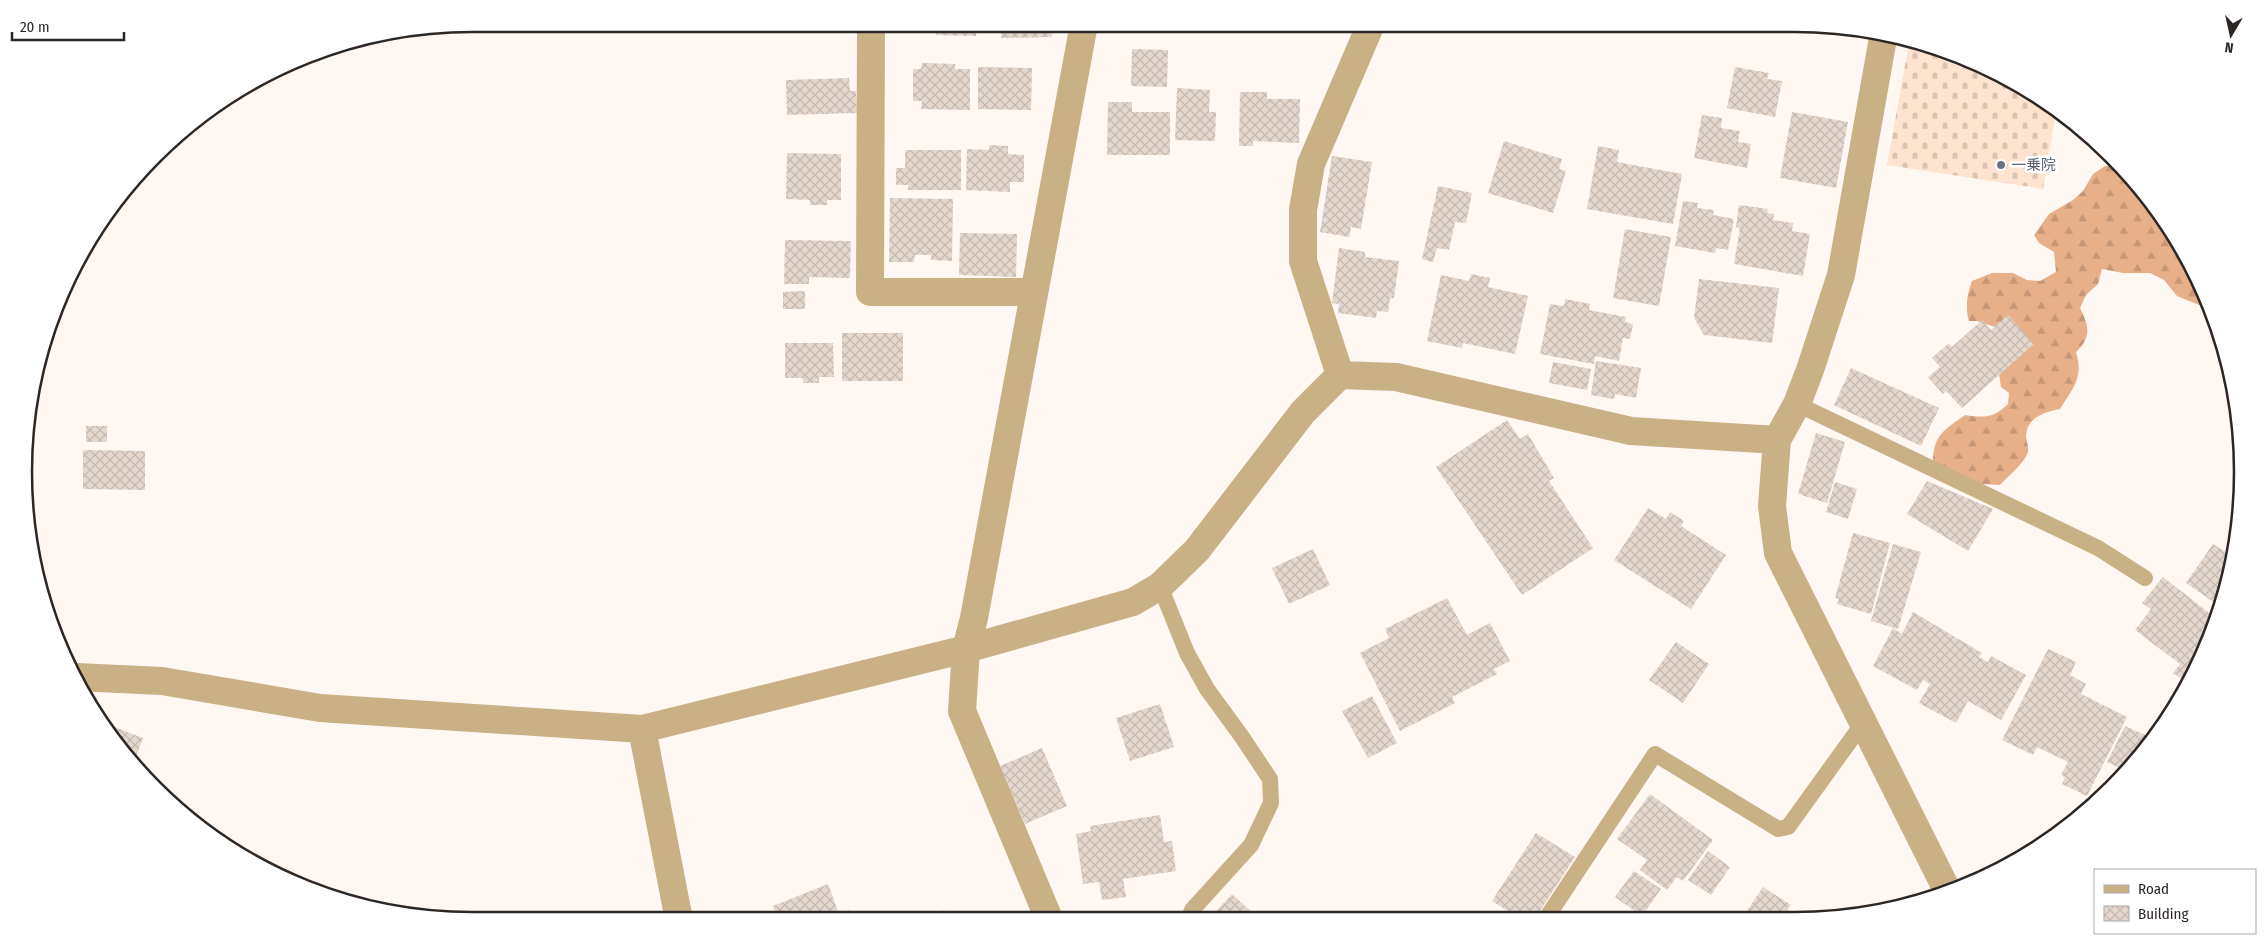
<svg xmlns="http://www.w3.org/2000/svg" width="2266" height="944" font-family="'Fira Sans Condensed','Noto Sans JP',sans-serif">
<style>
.forest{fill:url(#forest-firs)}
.cemetery{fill:url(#cemetery-stones)}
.building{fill:url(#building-cross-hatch)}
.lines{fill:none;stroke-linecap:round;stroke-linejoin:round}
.service{stroke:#c9b085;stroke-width:16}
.minor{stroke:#c9b085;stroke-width:28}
.worship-dot{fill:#6b7280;stroke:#fff;stroke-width:2}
.labels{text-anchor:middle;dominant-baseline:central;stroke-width:5;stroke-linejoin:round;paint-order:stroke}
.worship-label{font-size:15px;fill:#5b616d;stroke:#fff;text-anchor:start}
.rim{fill:none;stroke:#2c2724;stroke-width:2.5}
</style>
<defs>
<pattern id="forest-firs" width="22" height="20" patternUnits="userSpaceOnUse" patternTransform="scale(1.25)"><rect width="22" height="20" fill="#e7b089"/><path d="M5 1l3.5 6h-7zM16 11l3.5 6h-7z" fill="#c69776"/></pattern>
<pattern id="cemetery-stones" width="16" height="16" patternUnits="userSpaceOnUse" patternTransform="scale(1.25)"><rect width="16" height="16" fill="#ffe3cf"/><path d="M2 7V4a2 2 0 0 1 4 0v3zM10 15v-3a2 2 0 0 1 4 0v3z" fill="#dbc3b2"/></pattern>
<pattern id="building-cross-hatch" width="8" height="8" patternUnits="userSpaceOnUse" patternTransform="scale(1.25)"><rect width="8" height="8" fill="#e4d7ce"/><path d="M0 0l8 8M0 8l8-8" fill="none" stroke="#c4b9b1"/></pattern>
</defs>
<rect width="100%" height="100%" fill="#fff7f2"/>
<!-- forest -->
<path class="forest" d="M 2105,166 L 2118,166 L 2149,199 L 2196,273 L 2209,309 L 2177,296 L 2164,280 L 2150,273 L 2123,273 L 2102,269 L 2098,284 L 2086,295 L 2080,308 C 2089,326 2092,337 2076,352 C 2084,377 2073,388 2060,409 C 2045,412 2027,417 2026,436 C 2026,441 2029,447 2028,452 C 2024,464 2008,476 2000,485 L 1982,484 L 1933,463 C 1933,435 1944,430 1965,415 C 1984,418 1994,418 2008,404 L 2009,393 L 2001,387 L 1998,368 L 2004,330 L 1977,321 L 1969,321 C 1965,308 1967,294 1972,281 L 1992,273 L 2013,273 L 2027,280 L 2040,281 L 2056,272 L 2054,252 L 2039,243 L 2034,235 L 2049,214 L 2073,200 L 2083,191 L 2093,174 Z"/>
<!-- cemetery -->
<path class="cemetery" d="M 1909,43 C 1962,52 2012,79 2056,111 L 2043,189 L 1887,165 Z"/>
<!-- building -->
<path class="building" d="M 783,24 L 852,24 L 852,32 L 783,32 Z
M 919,24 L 977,24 L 976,36 L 936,35 L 936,29 L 919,28 Z
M 1001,24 L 1051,24 L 1052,37 L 1001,38 Z
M 1752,24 L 1795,24 L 1793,33 Z
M 1132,49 L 1168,50 L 1167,87 L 1131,86 Z
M 922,63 L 955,64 L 955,69 L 970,69 L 970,110 L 921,109 L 922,101 L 913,101 L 913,69 L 921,69 Z
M 978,67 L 1032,68 L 1031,110 L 978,109 Z
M 1735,67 L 1769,73 L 1767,79 L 1782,81 L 1775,117 L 1727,108 Z
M 849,78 L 850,91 L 856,91 L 857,113 L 787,115 L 786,80 Z
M 1177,88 L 1210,90 L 1209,112 L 1216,112 L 1215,141 L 1175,140 Z
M 1240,92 L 1267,92 L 1267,99 L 1300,99 L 1299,143 L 1253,141 L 1253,146 L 1239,146 Z
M 1108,102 L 1132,102 L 1132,112 L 1170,112 L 1170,155 L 1107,155 Z
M 1792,112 L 1848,122 L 1836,188 L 1780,178 Z
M 1702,115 L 1722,118 L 1721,128 L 1740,131 L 1738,142 L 1751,144 L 1747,168 L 1694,158 Z
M 1504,141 L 1562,159 L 1559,169 L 1566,171 L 1553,213 L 1488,193 Z
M 989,145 L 1008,146 L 1008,154 L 1024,155 L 1024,182 L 1010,182 L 1010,192 L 966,190 L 967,149 L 989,150 Z
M 1598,146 L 1619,150 L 1617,162 L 1682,174 L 1673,224 L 1587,209 Z
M 905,150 L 961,150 L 961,190 L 908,190 L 908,185 L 896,185 L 896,168 L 905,168 Z
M 787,153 L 841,154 L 841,200 L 827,200 L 827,205 L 810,205 L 810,200 L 786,199 Z
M 1332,156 L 1372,162 L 1361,229 L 1351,227 L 1349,237 L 1320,232 Z
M 1438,186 L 1472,193 L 1466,223 L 1455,222 L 1449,250 L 1437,248 L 1433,262 L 1422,259 Z
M 890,198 L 953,199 L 952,261 L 931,260 L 931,255 L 915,255 L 914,262 L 889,262 Z
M 1683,201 L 1698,203 L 1697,208 L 1714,210 L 1713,215 L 1734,219 L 1728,250 L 1716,248 L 1715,253 L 1675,246 Z
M 1739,205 L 1768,209 L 1767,213 L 1774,214 L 1773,220 L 1793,223 L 1792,231 L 1810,234 L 1803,276 L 1734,264 L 1740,228 L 1736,227 Z
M 1625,229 L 1671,237 L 1659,306 L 1613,298 Z
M 960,233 L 1017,234 L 1016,277 L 959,275 Z
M 785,240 L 851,241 L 850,278 L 809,277 L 809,284 L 784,284 Z
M 1339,248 L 1365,252 L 1365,257 L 1399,261 L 1394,298 L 1390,298 L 1388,312 L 1377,311 L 1376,318 L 1338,313 L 1339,304 L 1332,303 Z
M 1471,274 L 1490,278 L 1488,287 L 1528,296 L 1515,354 L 1463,343 L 1462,348 L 1427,341 L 1441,275 L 1469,281 Z
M 1699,279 L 1779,288 L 1772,343 L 1704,335 L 1694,318 Z
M 805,291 L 805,309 L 783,309 L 783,292 Z
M 1565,299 L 1590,304 L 1589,310 L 1626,317 L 1625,322 L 1633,324 L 1630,339 L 1623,338 L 1619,361 L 1595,356 L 1594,364 L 1540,354 L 1550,304 L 1564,306 Z
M 2008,315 L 2034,344 L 1962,408 L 1946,391 L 1943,394 L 1928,377 L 1940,367 L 1932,358 L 1949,343 L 1952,347 L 1982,320 L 1991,330 Z
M 842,333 L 903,333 L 903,381 L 842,381 Z
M 785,343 L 833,343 L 834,377 L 819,377 L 819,383 L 803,383 L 803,378 L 785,378 Z
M 1596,361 L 1641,368 L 1636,398 L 1615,394 L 1614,399 L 1591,395 Z
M 1553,362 L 1591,369 L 1587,390 L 1549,383 Z
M 1851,368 L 1939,408 L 1921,446 L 1834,405 Z
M 1507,420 L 1520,439 L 1528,434 L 1554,478 L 1549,481 L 1593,548 L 1522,595 L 1436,467 Z
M 86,426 L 107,426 L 107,442 L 86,442 Z
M 1816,433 L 1845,442 L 1827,503 L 1798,494 Z
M 83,450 L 145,451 L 145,490 L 83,489 Z
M 2240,477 L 2240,495 L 2232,489 Z
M 1927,481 L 1993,509 L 1968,551 L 1907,514 Z
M 1835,482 L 1857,489 L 1848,519 L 1826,512 Z
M 1648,508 L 1666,519 L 1670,512 L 1684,521 L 1681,526 L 1726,555 L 1691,609 L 1614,560 Z
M 1853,533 L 1890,543 L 1871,614 L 1837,604 L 1839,599 L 1835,598 Z
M 1893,544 L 1921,552 L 1898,629 L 1871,621 Z
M 2213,544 L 2232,556 L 2225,590 L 2215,603 L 2186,583 Z
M 1313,549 L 1330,585 L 1289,604 L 1272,568 Z
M 2163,577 L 2217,619 L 2186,682 L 2173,673 L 2180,664 L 2135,630 L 2151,609 L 2142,603 Z
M 1447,598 L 1467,635 L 1490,623 L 1510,661 L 1494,669 L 1497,674 L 1452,697 L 1455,703 L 1400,731 L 1360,653 L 1389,638 L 1385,629 Z
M 1913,612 L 1982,653 L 1979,657 L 1988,662 L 1991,656 L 2026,675 L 2001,720 L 1968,701 L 1956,723 L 1919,703 L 1930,684 L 1923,680 L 1917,690 L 1873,666 L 1893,628 L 1902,634 Z
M 1676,642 L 1709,664 L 1683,703 L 1649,680 Z
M 2048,649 L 2076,662 L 2070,675 L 2086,684 L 2081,694 L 2127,717 L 2087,796 L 2062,784 L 2065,777 L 2061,775 L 2068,762 L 2037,747 L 2033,755 L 2002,740 Z
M 1372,696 L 1397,743 L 1368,758 L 1342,711 Z
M 1160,704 L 1174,747 L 1130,761 L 1116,718 Z
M 101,722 L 143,738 L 135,759 Z
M 2125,726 L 2152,738 L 2124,770 L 2107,762 Z
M 1042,748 L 1067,806 L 1025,824 L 1000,766 Z
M 1650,794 L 1713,840 L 1683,881 L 1677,877 L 1667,890 L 1640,870 L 1647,860 L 1617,839 Z
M 1160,815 L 1164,842 L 1172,841 L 1176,871 L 1123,879 L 1126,897 L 1102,900 L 1099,882 L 1083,884 L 1076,834 L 1091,831 L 1090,826 Z
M 1536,833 L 1575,857 L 1536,917 L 1517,917 L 1492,901 Z
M 1708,851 L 1730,867 L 1711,895 L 1688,880 Z
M 1634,871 L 1661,889 L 1642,916 L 1615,897 Z
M 828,884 L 839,914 L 849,910 L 853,919 L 778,919 L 773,906 Z
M 1763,887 L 1791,905 L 1787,909 L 1792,913 L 1789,917 L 1743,917 Z
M 1232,894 L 1258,918 L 1210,918 Z
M 944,910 L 947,919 L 922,919 Z"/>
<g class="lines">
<!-- service -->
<path class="service" d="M 1797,404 L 2098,548 L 2145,578
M 1160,586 L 1187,653 L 1207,689 L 1242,737 L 1270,779 L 1271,803 L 1251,845 L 1192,910 L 1189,918
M 1547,917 L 1655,754 L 1778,829 L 1788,827 L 1863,723"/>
<!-- minor -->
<path class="minor" d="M 871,24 L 870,292 L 1033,292
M 1883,38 L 1841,275 L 1810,370 L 1797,404 L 1777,440 L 1772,506 L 1778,553 L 1946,888
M 1340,375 L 1303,261 L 1303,210 L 1311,164 L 1371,24
M 76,677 L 162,681 L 320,708 L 642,729 L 966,649 L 1133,602 L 1160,586 L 1197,550 L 1303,412 L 1340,375 L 1396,377 L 1631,431 L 1777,440
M 642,729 L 679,920
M 1049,919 L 962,711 L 966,649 L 974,618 L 1084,24"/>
</g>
<!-- markers -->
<circle class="worship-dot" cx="2001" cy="165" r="5"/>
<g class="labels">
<!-- worship labels -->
<g class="worship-label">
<text x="2011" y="165">一乗院</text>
</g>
</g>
<!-- crop -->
<path d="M0 0H2266V944H0ZM472 32H1794A440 440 0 0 1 2234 472V472A440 440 0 0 1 1794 912H472A440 440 0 0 1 32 472V472A440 440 0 0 1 472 32Z" fill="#fff" fill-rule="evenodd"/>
<path class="rim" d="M472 32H1794A440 440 0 0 1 2234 472V472A440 440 0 0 1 1794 912H472A440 440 0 0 1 32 472V472A440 440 0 0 1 472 32Z"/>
<!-- legend -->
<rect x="2094" y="869" width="162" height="65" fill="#ffffff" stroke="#aba9a7"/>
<rect x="2104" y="885" width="25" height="8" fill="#c9b085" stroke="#aba9a7"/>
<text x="2138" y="894" font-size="15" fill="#2c2724">Road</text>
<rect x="2104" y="906" width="25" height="15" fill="url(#building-cross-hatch)" stroke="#aba9a7"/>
<text x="2138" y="919" font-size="15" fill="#2c2724">Building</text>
<!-- north arrow -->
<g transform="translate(2231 35) rotate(189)" stroke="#ffffff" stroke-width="4" paint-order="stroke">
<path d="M0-4L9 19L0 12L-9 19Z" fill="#2c2724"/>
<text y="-8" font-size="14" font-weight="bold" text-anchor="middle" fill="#2c2724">N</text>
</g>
<!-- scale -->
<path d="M12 32v8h112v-8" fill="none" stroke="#2c2724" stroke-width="2.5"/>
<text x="20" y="32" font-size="15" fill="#2c2724" stroke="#ffffff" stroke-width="4" paint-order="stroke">20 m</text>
</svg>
